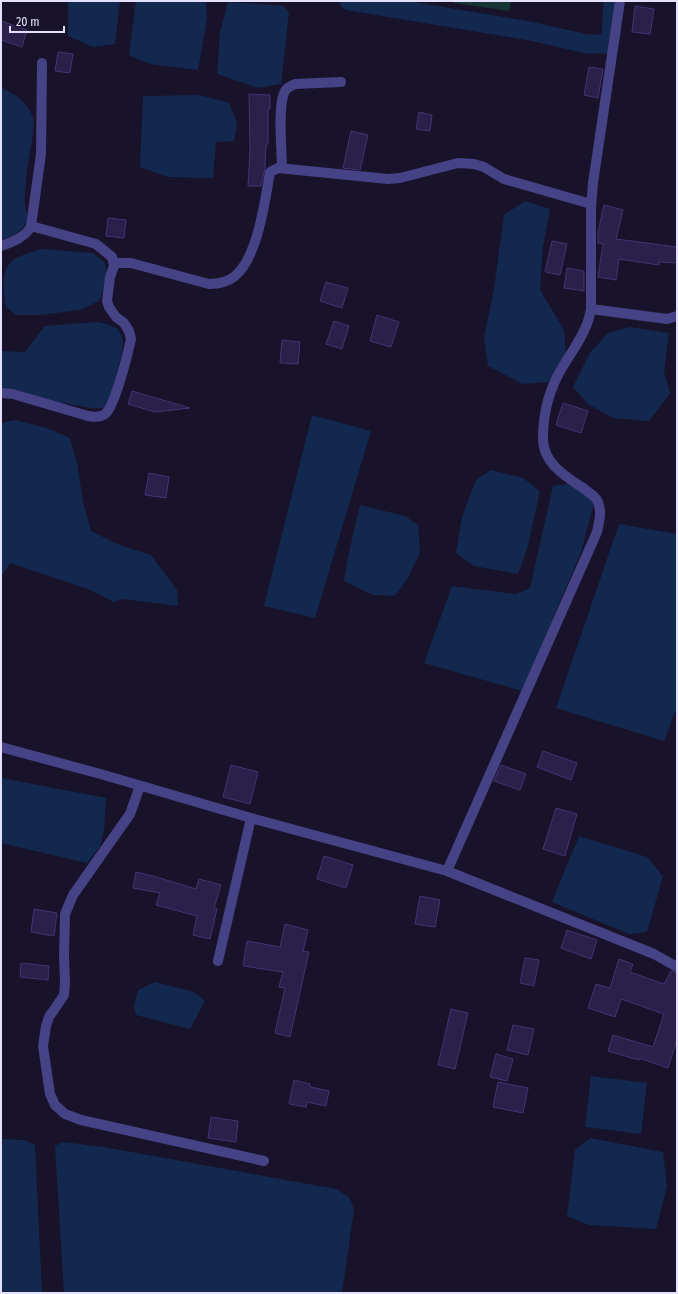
<svg xmlns="http://www.w3.org/2000/svg" width="678" height="1294" font-family="'Fira Sans Condensed',sans-serif">
<style>
.green{fill:#173434}
.water{fill:#13284e}
.lines{fill:none;stroke-linecap:round;stroke-linejoin:round}
.canal{stroke:#13284e;stroke-width:19}
.building{fill:#2a204a;stroke:#423474}
.minor{stroke:#464286;stroke-width:10}
</style>
<rect width="100%" height="100%" fill="#18132a"/>
<!-- green -->
<path class="green" d="M 454,1 L 511,1 L 509,11 L 454,3 Z"/>
<!-- water -->
<path class="water" d="M 68,1 L 120,1 L 115,44 L 93,47 L 68,36 Z
M 136,1 L 206,1 L 207,18 L 198,70 L 150,64 L 129,55 Z
M 228,2 L 284,6 L 289,13 L 281,84 L 258,88 L 217,74 L 220,32 Z
M 1,87 C 15,95 28,102 33,118 C 36,130 28,157 27,171 C 26,182 24,194 25,205 C 26,211 29,217 26,223 C 21,232 10,237 1,240 Z
M 200,95 L 229,103 L 237,123 L 234,141 L 216,142 L 213,178 L 168,177 L 140,167 L 143,96 Z
M 525,201 L 550,209 L 543,246 L 540,290 L 564,330 L 566,354 L 548,382 L 523,384 L 488,366 L 484,337 L 494,289 L 504,215 Z
M 42,249 L 93,253 L 105,263 C 108,277 105,288 99,301 L 80,310 L 40,315 L 16,315 L 6,307 C 3,291 0,268 15,259 C 23,254 33,252 42,249 Z
M 97,322 L 107,324 L 118,329 L 123,340 L 122,351 L 112,394 L 104,408 L 91,408 L 51,401 L 15,389 L 1,389 L 1,351 L 25,352 L 45,326 Z
M 629,327 L 669,333 L 664,372 L 670,393 L 649,421 L 613,418 L 588,404 L 573,387 L 590,353 L 608,333 Z
M 312,415 L 371,431 L 315,618 L 264,606 Z
M 15,420 L 47,428 L 70,438 L 77,463 L 83,501 L 91,531 L 117,544 L 151,555 L 177,590 L 178,606 L 122,599 L 114,602 L 88,589 L 10,563 L 1,577 L 1,423 Z
M 491,470 L 523,478 L 540,491 L 528,546 L 518,574 L 474,566 L 456,553 L 462,517 L 476,480 Z
M 567,484 L 590,497 L 594,501 L 593,507 L 581,552 L 522,691 L 424,663 L 452,586 L 516,594 L 530,588 L 553,486 Z
M 360,505 L 405,516 L 418,525 L 420,552 L 409,576 L 395,596 L 373,595 L 344,581 L 348,557 Z
M 619,524 L 677,534 L 677,707 L 664,741 L 556,708 Z
M 1,778 L 106,798 L 104,830 L 100,847 L 87,863 L 1,843 Z
M 579,836 L 647,857 L 663,876 L 647,932 L 629,934 L 552,902 Z
M 155,982 L 194,992 L 205,1001 L 190,1029 L 136,1015 L 134,1006 L 138,990 Z
M 591,1076 L 647,1083 L 641,1134 L 585,1127 Z
M 590,1138 L 663,1152 L 667,1186 L 656,1229 L 589,1225 L 567,1216 L 575,1150 Z
M 1,1139 L 24,1140 L 35,1145 L 42,1293 L 1,1293 Z
M 63,1142 L 104,1147 L 336,1189 L 349,1197 L 354,1209 L 342,1293 L 64,1293 L 55,1146 Z"/>
<g class="lines">
<!-- canal -->
<path class="canal" d="M 349,1 L 530,31 L 587,44 L 608,44 L 611,34 L 613,1"/>
</g>
<!-- building -->
<path class="building" d="M 635,6 L 654,9 L 650,34 L 632,32 Z
M 1,21 L 27,30 L 22,47 L 1,40 Z
M 58,52 L 73,54 L 70,73 L 55,71 Z
M 589,67 L 603,69 L 598,98 L 584,95 Z
M 249,94 L 270,95 L 270,109 L 268,109 L 268,144 L 266,144 L 265,168 L 261,186 L 248,186 L 250,150 Z
M 419,112 L 432,115 L 430,131 L 416,129 Z
M 351,131 L 368,135 L 360,170 L 343,168 Z
M 604,205 L 623,210 L 616,239 L 677,247 L 677,263 L 659,262 L 659,265 L 619,259 L 616,280 L 598,277 L 603,244 L 598,243 L 598,232 Z
M 108,218 L 126,220 L 124,238 L 106,236 Z
M 552,241 L 567,244 L 560,275 L 545,272 Z
M 567,268 L 584,271 L 584,291 L 564,288 Z
M 326,282 L 348,288 L 342,308 L 320,301 Z
M 377,315 L 399,322 L 391,347 L 370,341 Z
M 334,321 L 349,326 L 342,349 L 326,344 Z
M 282,340 L 300,342 L 298,364 L 280,363 Z
M 132,391 L 190,408 L 155,412 L 128,404 Z
M 563,403 L 588,411 L 581,433 L 556,425 Z
M 149,473 L 169,477 L 166,498 L 145,495 Z
M 543,751 L 577,763 L 571,780 L 537,767 Z
M 231,765 L 258,772 L 250,804 L 223,797 Z
M 501,765 L 526,774 L 520,790 L 494,781 Z
M 556,808 L 577,814 L 565,856 L 543,849 Z
M 324,856 L 353,865 L 346,888 L 317,879 Z
M 136,872 L 153,876 L 196,889 L 199,879 L 221,885 L 214,908 L 217,909 L 210,939 L 193,935 L 197,916 L 156,905 L 160,893 L 133,888 Z
M 420,896 L 440,900 L 435,927 L 415,924 Z
M 34,909 L 57,913 L 54,936 L 31,932 Z
M 285,924 L 308,930 L 303,951 L 309,952 L 290,1037 L 275,1033 L 285,988 L 279,987 L 283,972 L 243,966 L 247,941 L 280,947 Z
M 567,930 L 597,940 L 591,959 L 561,948 Z
M 525,958 L 539,960 L 534,986 L 520,983 Z
M 619,959 L 633,964 L 630,972 L 664,984 L 671,971 L 677,973 L 677,1039 L 668,1068 L 639,1058 L 639,1060 L 608,1051 L 613,1035 L 653,1047 L 664,1014 L 621,999 L 615,1017 L 588,1008 L 596,984 L 610,988 Z
M 21,963 L 49,966 L 48,980 L 20,977 Z
M 451,1009 L 468,1013 L 455,1069 L 438,1065 Z
M 513,1025 L 534,1029 L 528,1055 L 507,1050 Z
M 496,1054 L 513,1059 L 507,1081 L 490,1077 Z
M 294,1080 L 310,1084 L 310,1087 L 329,1091 L 326,1106 L 307,1102 L 306,1107 L 289,1104 Z
M 498,1082 L 528,1088 L 523,1113 L 493,1107 Z
M 211,1117 L 238,1121 L 236,1142 L 208,1138 Z"/>
<g class="lines">
<!-- minor -->
<path class="minor" d="M 282,168 C 282,151 277,105 285,91 C 288,87 291,86 295,84 L 341,82
M 31,226 L 41,154 L 42,63
M 1,246 C 11,243 27,236 31,226 L 96,244 L 112,257 L 114,266 L 110,277 L 107,301 L 109,307 L 116,317 L 124,323 L 129,331 L 131,339 C 128,353 115,405 106,413 C 101,418 94,417 88,416 L 13,394 L 1,393
M 114,263 L 131,263 L 209,284 C 219,284 228,282 235,276 C 258,257 265,200 270,172 L 278,168 L 388,179 L 400,178 L 458,163 L 474,164 L 484,167 L 504,179 L 591,204
M 591,309 L 667,319 L 677,316
M 1,747 L 104,775 L 251,818 L 447,871 L 654,954 L 677,967
M 140,786 L 130,814 L 73,895 L 65,914 L 64,957 L 65,983 L 64,995 L 49,1017 L 46,1026 L 43,1046 L 50,1094 L 55,1105 L 65,1114 L 81,1120 L 264,1161
M 447,871 L 597,532 C 599,522 602,513 598,502 C 596,496 588,492 583,488 C 565,476 543,463 543,439 C 543,418 548,395 557,377 C 566,359 580,343 587,324 C 589,319 590,314 591,309 L 591,207 L 593,183 L 620,1
M 218,961 L 251,818"/>
</g>
<!-- border -->
<rect width="678" height="1294" fill="none" stroke="#e3dffd" stroke-width="4"/>
<!-- scale -->
<path d="M10 26v6h54v-6" fill="none" stroke="#e3dffd" stroke-width="2"/>
<text x="16" y="26" font-size="12" fill="#e3dffd" stroke="#18132a" stroke-width="3" paint-order="stroke">20 m</text>
</svg>
